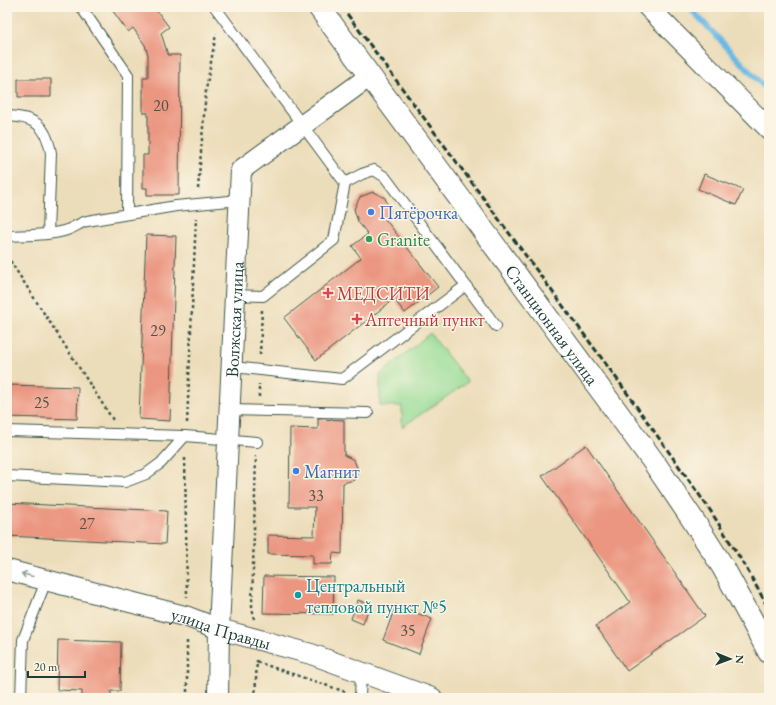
<svg xmlns="http://www.w3.org/2000/svg" width="776" height="705" font-family="'EB Garamond',serif">
<style>
.green{fill:#97dc95;stroke:#5b8c64}
.lines{fill:none;stroke-linecap:round;stroke-linejoin:round}
.stream{stroke:#6ab9e4;stroke-width:5.5}
.building{fill:#eb9681}
.lane-casing{stroke:#3e5548;stroke-width:12}
.street-casing{stroke:#3e5548;stroke-width:22}
.secondary-casing{stroke:#3e5548;stroke-width:24}
.path{stroke:#3e5548;stroke-width:2.5;stroke-dasharray:3 3;stroke-linecap:butt}
.lane{stroke:#fff;stroke-width:10}
.street{stroke:#fff;stroke-width:20}
.secondary{stroke:#fff;stroke-width:22}
.rail{stroke:#1f3d34;stroke-width:3;stroke-dasharray:6 3;stroke-linecap:butt}
.oneway{stroke:#8f9e9a}
.shop-dot{fill:#3f7fe0;stroke:#fcf5e5;stroke-width:1.5}
.leisure-dot{fill:#2e9e5b;stroke:#fcf5e5;stroke-width:1.5}
.health-dot{fill:#e0444e;stroke:#fcf5e5;stroke-width:1.5}
.culture-dot{fill:#0f9aa8;stroke:#fcf5e5;stroke-width:1.5}
.labels{text-anchor:middle;dominant-baseline:central;stroke-width:3;stroke-linejoin:round;paint-order:stroke}
.number-label{font-size:16px;fill:#525347}
.shop-label{font-size:18px;fill:#366cbe;stroke:#fcf5e5;text-anchor:start}
.leisure-label{font-size:18px;fill:#27864d;stroke:#fcf5e5;text-anchor:start}
.health-label{font-size:18px;fill:#be3a42;stroke:#fcf5e5;text-anchor:start}
.street-label{font-size:18px;fill:#1f3d34;stroke:#fcf5e5}
.culture-label{font-size:18px;fill:#0d838f;stroke:#fcf5e5;text-anchor:start}
</style>
<rect width="100%" height="100%" fill="#fcf5e5"/>
<filter id="ink" filterUnits="userSpaceOnUse"><feTurbulence type="fractalNoise" baseFrequency=".025" numOctaves="2"/><feDisplacementMap in="SourceGraphic" scale="8" xChannelSelector="R" yChannelSelector="G"/><feConvolveMatrix kernelMatrix="1 2 1 2 8 2 1 2 1" color-interpolation-filters="sRGB"/></filter>
<filter id="wash" filterUnits="userSpaceOnUse"><feTurbulence type="fractalNoise" baseFrequency=".012" numOctaves="4" result="noise"/><feDisplacementMap in="SourceGraphic" scale="16" xChannelSelector="R" yChannelSelector="G"/><feGaussianBlur stdDeviation="0.9" result="paint"/><feColorMatrix in="noise" values="0 0 0 0 0 0 0 0 0 0 0 0 0 0 0 0 0 1.4 0 .05"/><feComposite in="paint" operator="in"/></filter>
<g filter="url(#wash)">
<rect width="100%" height="100%" fill="#ecddba"/>
<!-- green -->
<path class="green" d="M 430,333 L 468,382 L 402,427 L 402,406 L 380,406 L 380,375 Z"/>
<g class="lines">
<!-- stream -->
<path class="stream" d="M 689,7 L 769,92"/>
</g>
<g id="blocks">
<!-- building -->
<path class="building" d="M 110,7 L 154,7 L 169,27 L 161,33 L 168,55 L 180,55 L 179,195 L 147,195 L 147,188 L 143,188 L 143,155 L 148,155 L 148,113 L 143,113 L 143,77 L 148,77 L 148,55 L 145,45 L 133,28 L 128,32 Z
M 7,38 L 10,38 L 10,66 L 7,66 Z
M 18,79 L 51,79 L 51,97 L 18,97 Z
M 704,174 L 743,190 L 736,205 L 698,189 Z
M 373,192 L 385,198 L 390,211 L 385,219 L 438,287 L 405,313 L 394,299 L 316,360 L 284,318 L 361,258 L 352,246 L 368,234 L 358,222 L 354,209 L 360,197 Z
M 146,235 L 176,236 L 170,421 L 139,419 Z
M 7,385 L 78,387 L 77,419 L 7,417 Z
M 318,419 L 344,420 L 344,455 L 354,460 L 358,470 L 354,480 L 343,483 L 342,554 L 333,553 L 332,564 L 313,564 L 313,555 L 268,554 L 268,535 L 314,536 L 315,507 L 289,507 L 290,428 L 318,429 Z
M 586,445 L 705,616 L 627,671 L 596,626 L 630,602 L 542,476 Z
M 7,503 L 167,511 L 165,544 L 7,536 Z
M 264,576 L 334,577 L 333,614 L 263,613 Z
M 358,600 L 370,605 L 363,624 L 351,619 Z
M 396,605 L 432,619 L 419,654 L 383,640 Z
M 58,640 L 121,642 L 120,691 L 111,691 L 111,698 L 82,698 L 82,691 L 57,690 Z"/>
</g>
</g>
<g filter="url(#ink)">
<use href="#blocks" fill-opacity="0" stroke="#3e5548" stroke-width="1"/>
<g class="lines">
<defs>
<path id="lane" d="M 81,7 L 128,75 L 127,214
M 215,7 L 345,183 L 362,174 L 374,170 L 385,177 L 496,326
M 7,116 C 35,117 46,125 51,153 L 48,233
M 7,236 C 26,235 49,236 67,230 C 74,228 79,223 87,221 L 176,206 L 240,200
M 235,295 L 263,296 L 334,240 L 345,183
M 233,367 L 342,379 L 465,286
M 231,410 L 368,413
M 7,431 L 185,436 L 257,442
M 7,476 L 125,482 L 146,474 L 161,463 L 185,436
M 21,698 L 23,640 L 46,581
M 360,698 L 361,672"/>
<g id="street">
<path d="M 648,7 L 769,129"/>
<path id="s1" d="M 7,570 L 188,617 L 219,629 L 311,654 L 432,698"/>
<path id="s2" d="M 218,698 L 219,629 L 241,170 L 370,76"/>
</g>
<g id="secondary">
<path id="s3" d="M 319,7 L 653,461 L 693,520 L 723,567 L 769,652"/>
</g>
</defs>
<!-- lane casing -->
<use href="#lane" class="lane-casing"/>
<!-- street casing -->
<use href="#street" class="street-casing"/>
<!-- secondary casing -->
<use href="#secondary" class="secondary-casing"/>
<!-- path -->
<path class="path" d="M 198,189 L 206,90 L 216,34
M 7,256 L 113,420
M 260,355 L 262,310
M 259,397 L 259,384
M 187,423 L 196,218
M 185,458 L 187,597
M 254,619 L 252,606 L 256,456
M 257,662 L 346,692
M 187,698 L 187,638
M 255,698 L 257,660"/>
<!-- lane -->
<use href="#lane" class="lane"/>
<!-- street -->
<use href="#street" class="street"/>
<!-- secondary -->
<use href="#secondary" class="secondary"/>
<!-- rail -->
<path class="rail" d="M 342,7 L 617,379 L 710,510 L 745,566 L 769,609"/>
</g>
<!-- one-way arrows -->
<defs><path id="oneway-shaft" d="M-6 0H5M1.5-3L5.5 0L1.5 3" fill="none" stroke-width="1.6" stroke-linecap="round" stroke-linejoin="round"/></defs>
<use class="oneway" href="#oneway-shaft" transform="translate(27 575) rotate(-165)"/>
</g>
<!-- markers -->
<g class="shop-dot">
<circle cx="371" cy="212" r="4"/>
<circle cx="296" cy="471" r="4"/>
</g>
<circle class="leisure-dot" cx="369" cy="239" r="4"/>
<g class="health-dot">
<path d="M326 287h4v4h4v4h-4v4h-4v-4h-4v-4h4z"/>
<path d="M355 313h4v4h4v4h-4v4h-4v-4h-4v-4h4z"/>
</g>
<circle class="culture-dot" cx="298" cy="595" r="4"/>
<g class="labels">
<!-- number labels -->
<g class="number-label">
<text x="161" y="105">20</text>
<text x="158" y="330">29</text>
<text x="42" y="402">25</text>
<text x="316" y="495">33</text>
<text x="87" y="523">27</text>
<text x="408" y="630">35</text>
</g>
<!-- shop labels -->
<g class="shop-label">
<text x="379" y="212">Пятёрочка</text>
<text x="304" y="471">Магнит</text>
</g>
<!-- leisure labels -->
<g class="leisure-label">
<text x="377" y="239">Granite</text>
</g>
<!-- health labels -->
<g class="health-label">
<text x="337" y="293">МЕДСИТИ</text>
<text x="365" y="319">Аптечный пункт</text>
</g>
<!-- street labels -->
<g class="street-label">
<text stroke="none"><textPath href="#s2" startOffset="379">Волжская улица</textPath></text>
<text stroke="none"><textPath href="#s3" startOffset="394">Станционная улица</textPath></text>
<text stroke="none"><textPath href="#s1" startOffset="222">улица Правды</textPath></text>
</g>
<!-- culture labels -->
<g class="culture-label">
<text x="306" y="585">Центральный<tspan x="306" dy="21">тепловой пункт №5</tspan></text>
</g>
</g>
<!-- margin -->
<rect width="776" height="705" fill="none" stroke="#fcf5e5" stroke-width="24"/>
<!-- north arrow -->
<g transform="translate(730 659) rotate(91)" stroke="#fcf5e5" stroke-width="3" paint-order="stroke">
<path d="M0-3L7 15L0 10L-7 15Z" fill="#1f3d34"/>
<text y="-6" font-size="11" font-weight="bold" text-anchor="middle" fill="#1f3d34">N</text>
</g>
<!-- scale -->
<path d="M28 671v6h57v-6" fill="none" stroke="#1f3d34" stroke-width="2"/>
<text x="34" y="671" font-size="12" fill="#1f3d34" stroke="#fcf5e5" stroke-width="3" paint-order="stroke">20 m</text>
</svg>
